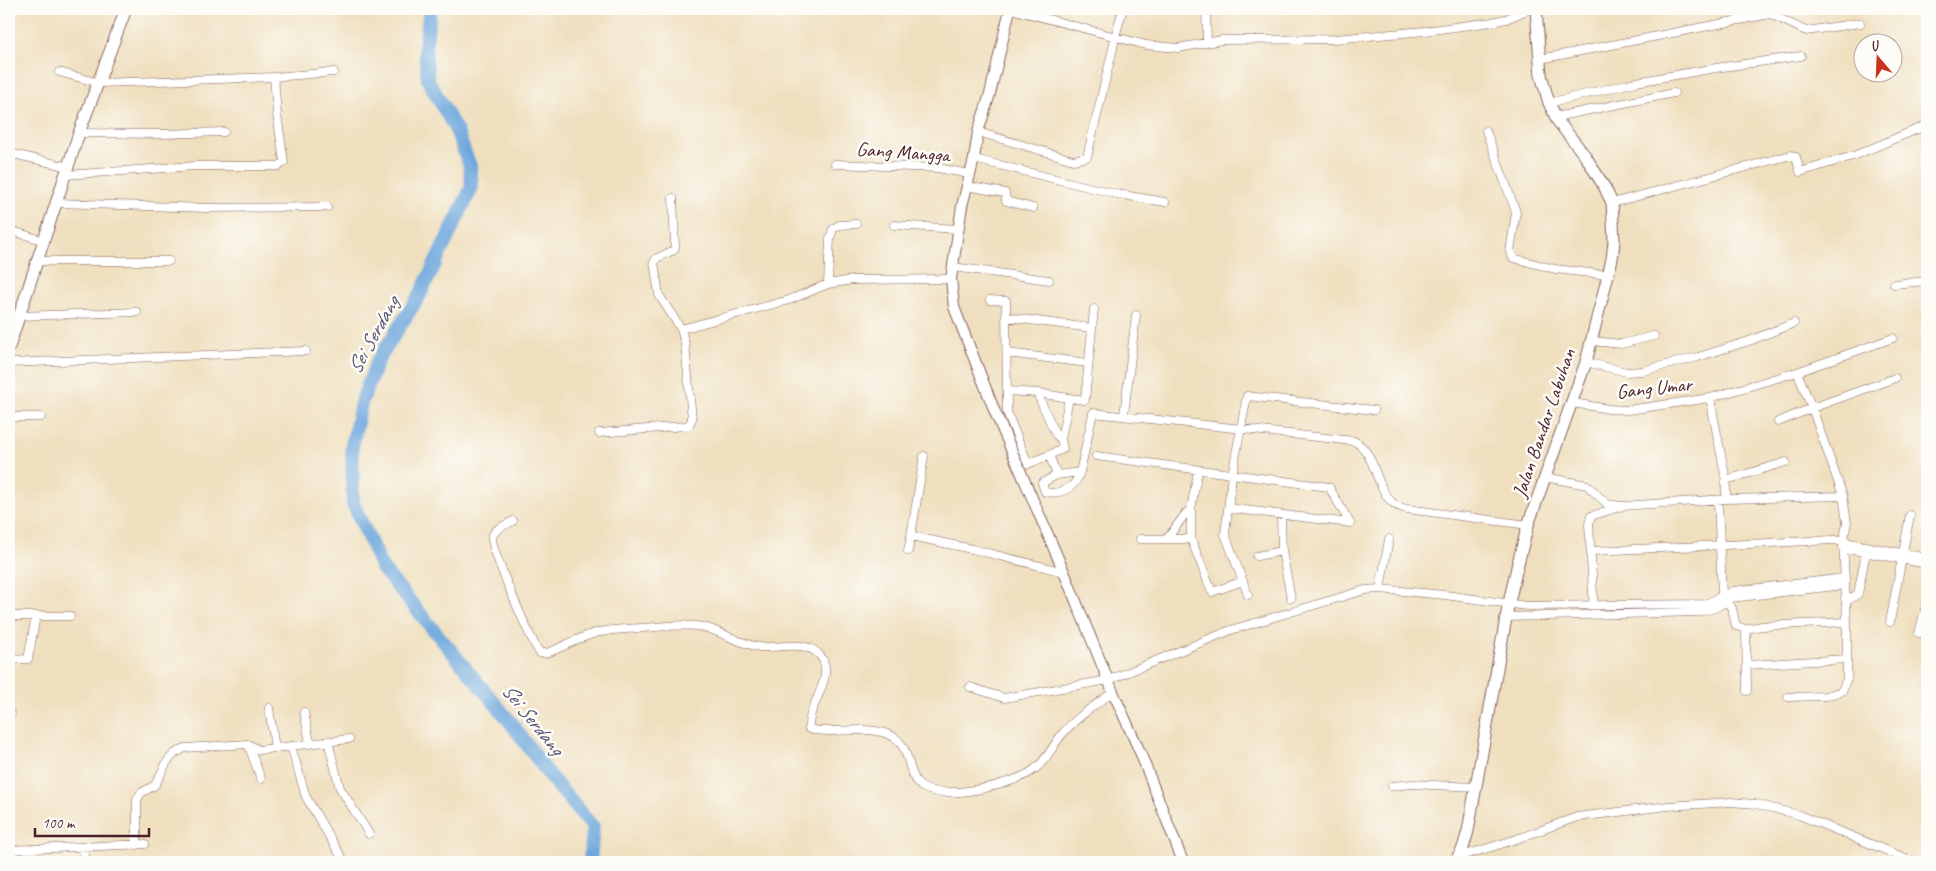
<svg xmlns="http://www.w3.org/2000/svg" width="1936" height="871" font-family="Caveat,sans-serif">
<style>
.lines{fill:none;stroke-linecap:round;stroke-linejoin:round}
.river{stroke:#6ca6dc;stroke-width:14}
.minor-casing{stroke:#84625e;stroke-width:9}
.tertiary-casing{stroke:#84625e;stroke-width:12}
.secondary-casing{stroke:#84625e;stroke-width:13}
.minor{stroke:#fff;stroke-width:8}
.tertiary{stroke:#fff;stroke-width:10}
.secondary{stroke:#fff;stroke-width:11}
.labels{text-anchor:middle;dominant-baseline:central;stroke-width:5;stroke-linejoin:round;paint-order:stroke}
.street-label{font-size:20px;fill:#4a1f2b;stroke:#fdfcf7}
.water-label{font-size:21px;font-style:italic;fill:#585572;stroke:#fdfcf7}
</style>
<rect width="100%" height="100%" fill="#fdfcf7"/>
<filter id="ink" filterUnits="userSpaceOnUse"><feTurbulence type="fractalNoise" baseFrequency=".02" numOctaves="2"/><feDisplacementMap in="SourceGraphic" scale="10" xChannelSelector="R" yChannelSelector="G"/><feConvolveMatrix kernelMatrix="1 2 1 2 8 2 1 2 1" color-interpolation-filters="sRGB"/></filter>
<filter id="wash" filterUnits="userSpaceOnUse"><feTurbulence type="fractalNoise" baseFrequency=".0096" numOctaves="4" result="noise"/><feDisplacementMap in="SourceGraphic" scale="20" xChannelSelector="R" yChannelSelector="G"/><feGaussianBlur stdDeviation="1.12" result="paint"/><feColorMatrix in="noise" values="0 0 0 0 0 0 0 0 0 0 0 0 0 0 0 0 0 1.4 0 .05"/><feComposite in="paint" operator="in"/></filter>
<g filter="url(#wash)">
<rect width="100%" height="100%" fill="#efdfbe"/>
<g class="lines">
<!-- river -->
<path class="river" d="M 430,9 L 425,48 L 428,80 L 456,130 L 470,166 L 472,187 L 421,293 L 377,362 L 361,403 L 352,446 L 353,503 L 382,568 L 508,719 L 552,779 L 593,827 L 590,862"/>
</g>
</g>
<g filter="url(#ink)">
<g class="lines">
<defs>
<path id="minor" d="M 1011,9 L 1146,45 L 1178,48 L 1222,40 L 1335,39 L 1425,31 L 1492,22 L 1506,19 L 1529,9
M 1206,9 L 1207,43
M 1536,11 L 1546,9
M 1540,59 L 1770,14 L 1806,31 L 1860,23
M 59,72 L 99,83 L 274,77 L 334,72
M 1549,103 L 1636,82 L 1716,68 L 1801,56
M 1555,117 L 1674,93
M 1486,131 L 1516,212 L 1510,252 L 1513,258 L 1555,269 L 1608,275
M 978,132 L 1073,160 L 1087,157 L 1113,48 L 1115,37 L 1122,12 L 1119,9
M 79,133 L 161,134 L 224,132
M 9,153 L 69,167
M 974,159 L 1117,194 L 1165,202
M 835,164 L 938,168 L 969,174
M 65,175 L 195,166 L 279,166 L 284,162 L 277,114 L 274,77
M 966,186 L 1005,193 L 1006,201 L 1033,208
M 57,203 L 207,208 L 327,207
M 1612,203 L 1791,155 L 1796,157 L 1800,172 L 1856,155 L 1927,125
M 894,225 L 958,229
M 9,230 L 45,241
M 37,261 L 169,261
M 953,267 L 1049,280
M 828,284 L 830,239 L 833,229 L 839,225 L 856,224
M 1894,284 L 1927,281
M 990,300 L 1006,301 L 1007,412 L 1028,464 L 1049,455 L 1057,475
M 20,316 L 137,312
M 1006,317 L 1091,328
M 681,329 L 789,300 L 828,284 L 853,280 L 951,279
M 1592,341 L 1621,344 L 1654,336
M 1007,353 L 1088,363
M 1586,362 L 1626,372 L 1642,371 L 1698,357 L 1749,341 L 1794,323
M 9,363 L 306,351
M 1007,391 L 1037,393 L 1056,435 L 1061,439 L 1063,449 L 1049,455
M 1037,393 L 1069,398 L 1061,439
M 1069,398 L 1085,400 L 1094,309
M 1710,398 L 1726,480
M 1573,403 L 1609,409 L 1628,410 L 1710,398 L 1797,372 L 1893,338
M 1124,415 L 1136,315
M 9,417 L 41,417
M 1778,422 L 1812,408 L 1895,378
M 599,433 L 685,426 L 689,425 L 692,419 L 685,344 L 681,329 L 659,295 L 654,262 L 657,258 L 674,250 L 675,247 L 673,198
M 924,456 L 911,536 L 972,549 L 1064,572
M 1096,456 L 1329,487 L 1350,523
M 1198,470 L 1191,509 L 1191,539 L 1212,592 L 1243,581
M 1080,472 L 1057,475 L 1042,483 L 1045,492 C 1061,495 1076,488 1080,472 L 1093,413 L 1354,441 C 1377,453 1374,487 1393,503 C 1396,506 1403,508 1407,509 L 1528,525
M 1544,477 L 1587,485 L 1607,504 L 1622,506 L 1726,499 L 1843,496
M 1726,499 L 1726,480 L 1786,462
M 1718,500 L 1722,594 L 1725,601 L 1732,608 L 1736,626 L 1746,629
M 1228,508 L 1350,523
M 1281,515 L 1282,551 L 1291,598
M 513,521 C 506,525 494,528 492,537 C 490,548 532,643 540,653 L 547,653 C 564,647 579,637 596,633 C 611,629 627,629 642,628 C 662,627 683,623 702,627 C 722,631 739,644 760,647 C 780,649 810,637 823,660 C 833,681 807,706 809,729 C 835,736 867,723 892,736 C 912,746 906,777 922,787 C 944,801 1015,785 1035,769 C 1047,760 1053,745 1063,733 C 1077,717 1095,705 1113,692
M 1140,539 L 1167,539 L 1186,513 L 1191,509
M 1167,539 L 1191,539
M 1843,548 L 1927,564
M 908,551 L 911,536
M 1592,551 L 1834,540 L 1927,558
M 1257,556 L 1282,551
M 1380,589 L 1389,539
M 1248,595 L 1225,534 L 1232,475 L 1247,396 L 1374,410
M 1845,599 L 1850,599 L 1858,594 L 1866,552
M 1594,611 L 1589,524 L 1591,516 L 1620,507
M 9,616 L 70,616
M 1506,617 L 1699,612 L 1715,608 L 1731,598 L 1845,585
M 1890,622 L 1910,515
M 1919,633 L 1927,602
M 9,660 L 28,659 L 36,616
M 1747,665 L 1847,659 L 1847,622
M 970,687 L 1004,698 L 1109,680 L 1231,630 L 1365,590 L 1380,589 L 1445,595 L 1527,606 L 1705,604 L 1733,591 L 1845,578
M 1747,691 L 1746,629 L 1762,626 L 1847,622 L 1843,541 L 1847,523 L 1843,496 L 1812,408 L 1797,372
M 1788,697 L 1826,696 L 1842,691 L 1847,678 L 1847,659
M 269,708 L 275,748
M 304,712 L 310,743
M 9,714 L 11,714
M 328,741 L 340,788 L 369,834
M 248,744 L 261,779
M 291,746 L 306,797 L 342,858
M 1392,786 L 1412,784 L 1475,787
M 137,845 L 137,800 L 141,793 L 155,785 L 167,762 L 174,754 L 185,748 L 248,744 L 259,750 L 349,739
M 82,847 L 87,862
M 9,850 L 145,844
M 1459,857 L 1514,840 L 1577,817 L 1668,806 L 1731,802 L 1756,804 L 1799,815 L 1915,862
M 1927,862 L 1927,852"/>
<path id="tertiary" d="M 1010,9 L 990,94 L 978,132 L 974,159 L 962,206 L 951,279 L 954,307 L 995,412 L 1064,572 L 1113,692 L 1140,752 L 1183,862"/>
<path id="secondary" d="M 9,347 L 79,133 L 126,9
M 1455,862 L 1463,848 L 1468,831 L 1508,607 L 1517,567 L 1528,525 L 1586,362 L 1612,259 L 1614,241 L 1612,203 L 1605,188 L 1586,157 L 1557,120 L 1549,103 L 1541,75 L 1536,9"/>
</defs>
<!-- minor casing -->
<use href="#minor" class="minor-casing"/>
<!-- tertiary casing -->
<use href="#tertiary" class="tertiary-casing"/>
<!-- secondary casing -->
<use href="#secondary" class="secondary-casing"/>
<!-- minor -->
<use href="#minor" class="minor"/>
<!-- tertiary -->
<use href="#tertiary" class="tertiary"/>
<!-- secondary -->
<use href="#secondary" class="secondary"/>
</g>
</g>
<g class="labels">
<!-- street labels -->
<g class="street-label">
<text transform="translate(903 152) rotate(4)">Gang Mangga</text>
<text transform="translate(1654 388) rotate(-6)">Gang Umar</text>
<text transform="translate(1544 423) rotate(-71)">Jalan Bandar Labuhan</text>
</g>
<!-- water labels -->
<g class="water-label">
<text transform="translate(373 335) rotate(-61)">Sei Serdang</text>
<text transform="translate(533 719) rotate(51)">Sei Serdang</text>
</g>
</g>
<!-- margin -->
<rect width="1936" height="871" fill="none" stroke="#fdfcf7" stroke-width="30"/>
<!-- north arrow -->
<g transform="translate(1878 58) rotate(341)"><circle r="24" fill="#fdfcf7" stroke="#b5a4a5"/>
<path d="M0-4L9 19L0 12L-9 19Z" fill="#c8321e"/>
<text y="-8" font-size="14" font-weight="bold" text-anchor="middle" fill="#4a1f2b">U</text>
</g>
<!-- scale -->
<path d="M35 828v8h114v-8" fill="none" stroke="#4a1f2b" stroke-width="2.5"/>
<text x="42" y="828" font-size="15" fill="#4a1f2b" stroke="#fdfcf7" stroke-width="4" paint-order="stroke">100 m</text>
</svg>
